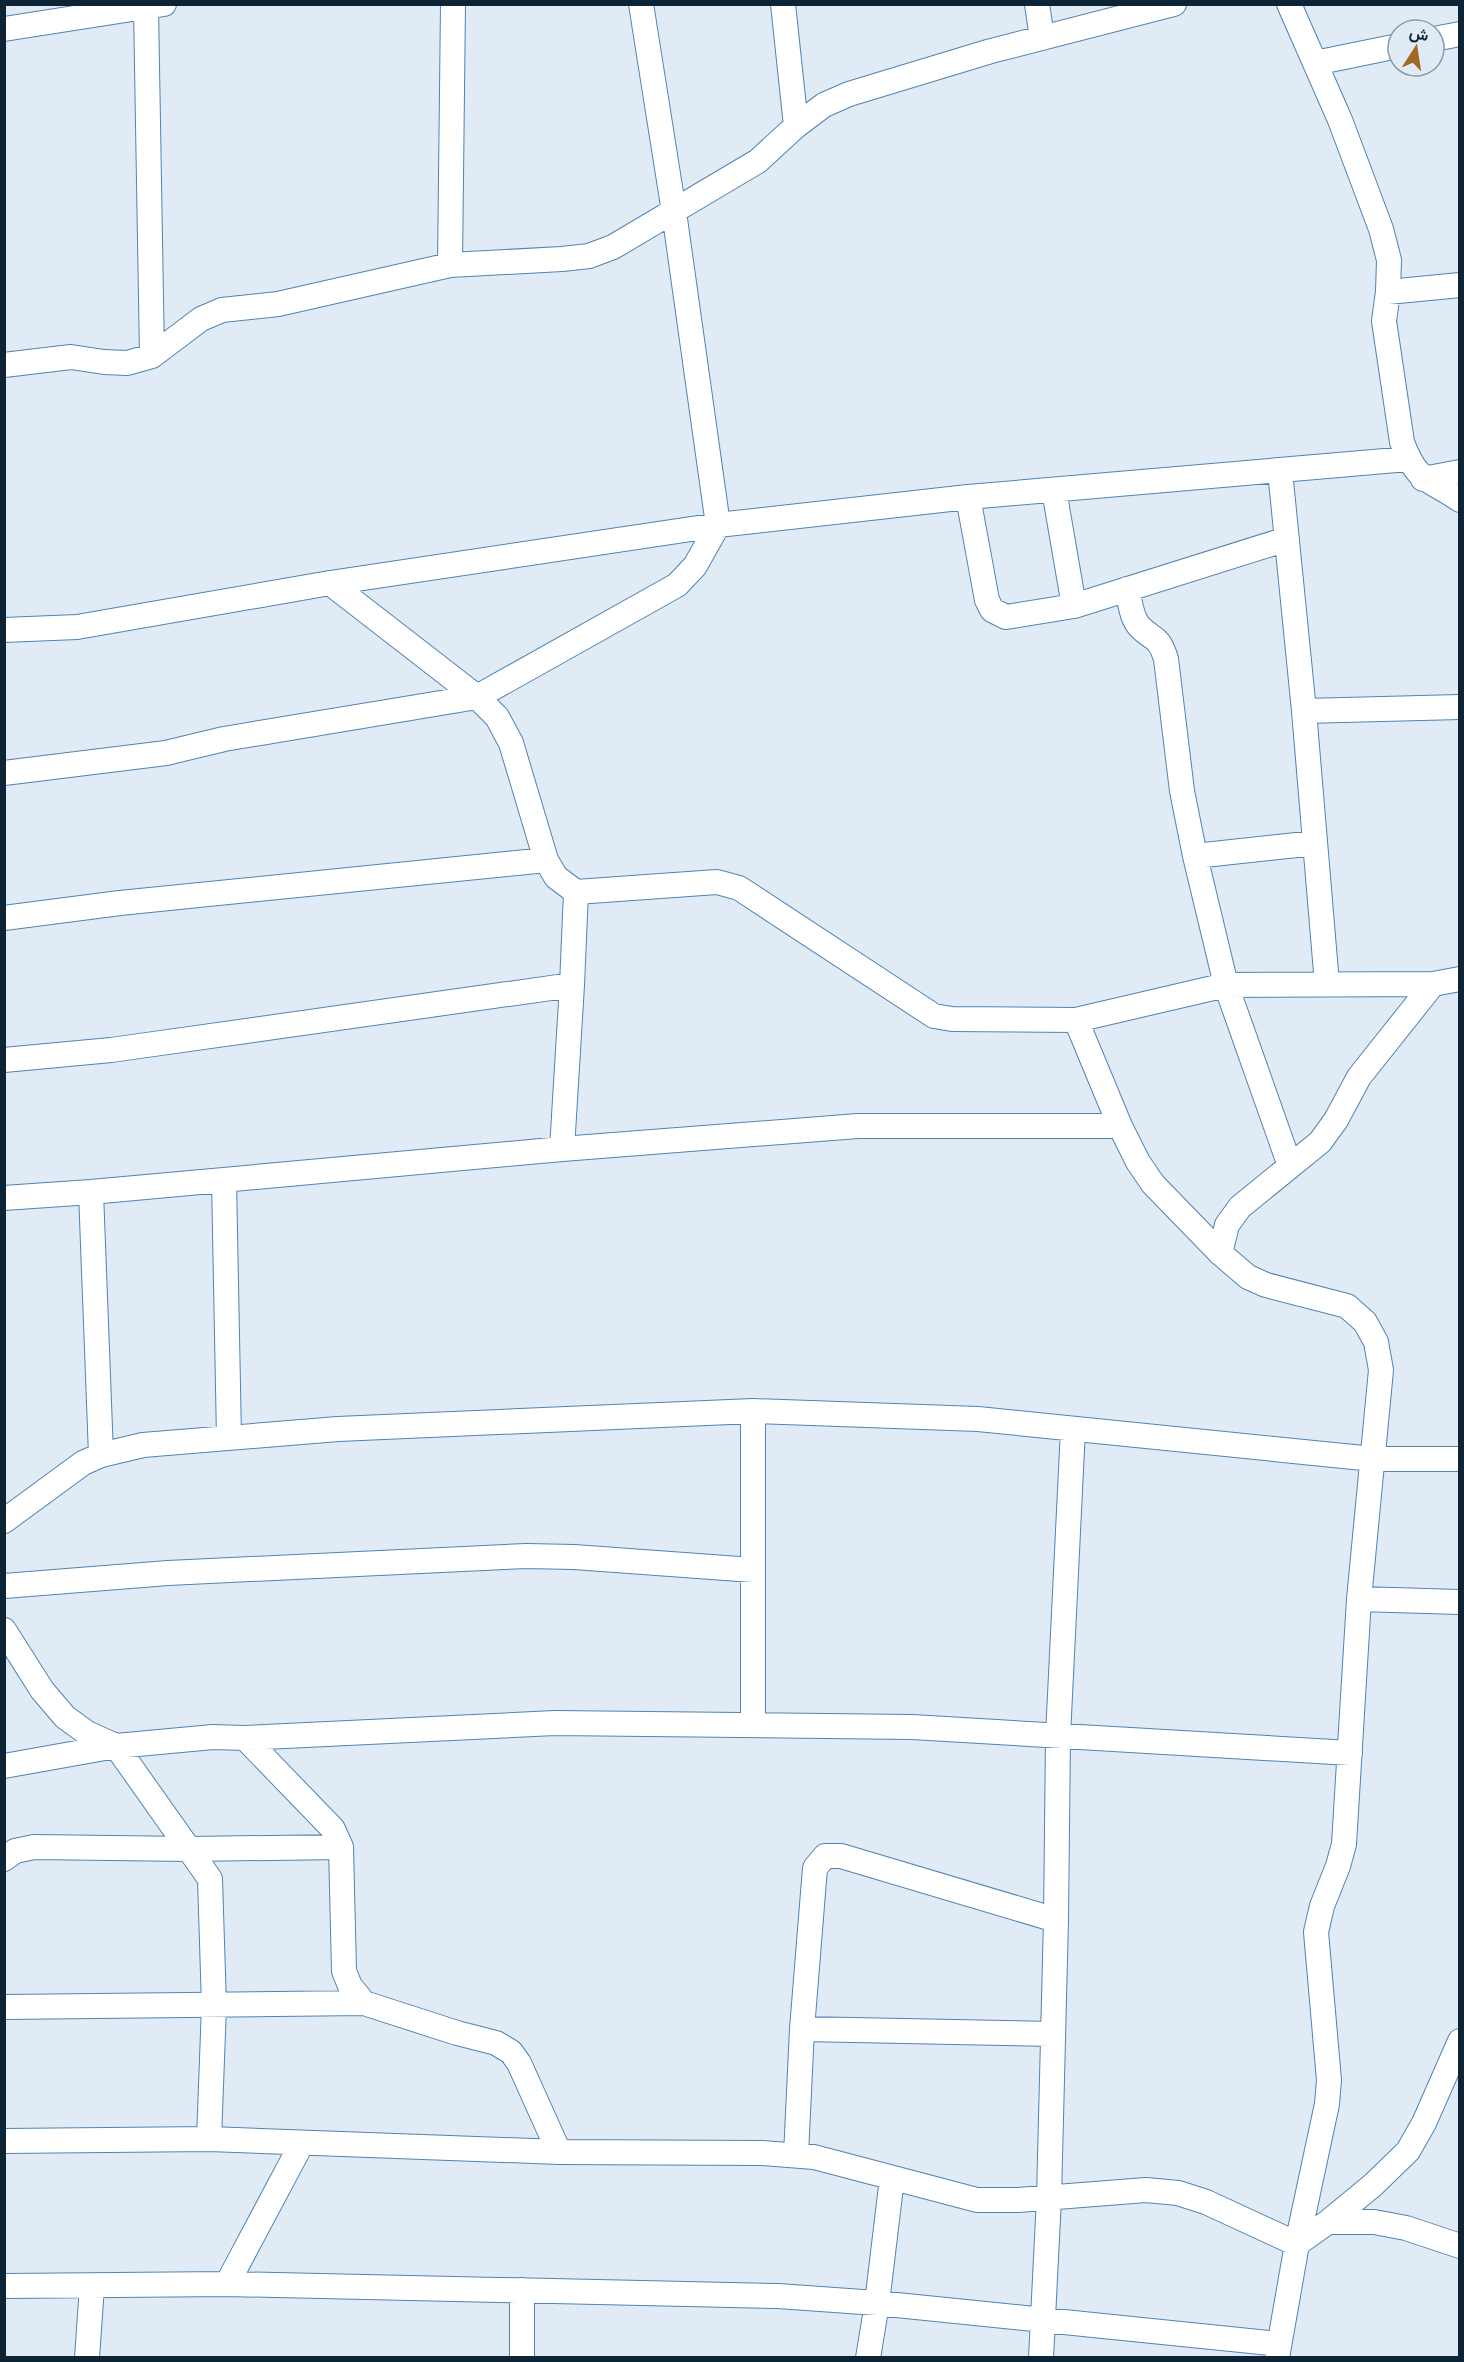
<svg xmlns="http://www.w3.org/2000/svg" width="1464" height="2362" font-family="Roboto,Vazirmatn,sans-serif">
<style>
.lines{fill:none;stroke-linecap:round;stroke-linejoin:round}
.street-casing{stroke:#4f84b3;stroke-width:26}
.street{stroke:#fff;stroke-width:24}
</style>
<rect width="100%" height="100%" fill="#e0ebf6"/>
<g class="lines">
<defs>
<path id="street" d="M 783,4 L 796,126
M 1037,4 L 1042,38
M 1289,4 L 1340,120 L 1381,229 L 1389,260 L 1388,292 L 1384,321 L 1402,442 C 1417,483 1428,478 1460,500
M 146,7 L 152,356
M 4,29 L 164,4
M 1434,39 L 1460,34
M 1315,63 L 1398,46
M 450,265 L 453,4
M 1388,292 L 1460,285
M 4,365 L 71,357 L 104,362 L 127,363 L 152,356 L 201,319 L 222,310 L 278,304 L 450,265 L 562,259 L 589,256 L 613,247 L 758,161 L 796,126 L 824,105 L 849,94 L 991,51 L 1174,4
M 1280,471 L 1304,711 L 1327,984
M 1423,479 L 1460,472
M 1054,490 L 1074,606
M 968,497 L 987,600 L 992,610 L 1006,617 L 1074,606 L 1287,539
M 330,583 L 477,697 L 497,717 L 511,743 L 546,860 L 556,877 L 576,892 L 717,882 L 739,888 L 934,1016 L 952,1019 L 1076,1020 L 1226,985 L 1433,984 L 1460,979
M 1127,589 C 1130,601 1131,617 1139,626 C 1152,641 1158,633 1166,659 L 1182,791 L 1195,856 L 1226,985 L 1290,1166
M 4,630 L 77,627 L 330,583 L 718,525 L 968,497 L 1408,459
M 1304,711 L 1460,707
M 4,773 L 166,753 L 224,739 L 477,697 L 677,585 L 695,566 L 718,525 L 674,212 L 641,4
M 1195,856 L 1315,843
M 4,918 L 120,903 L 546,860
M 4,1060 L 111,1050 L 572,985
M 562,1149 L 572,985 L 576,892
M 224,1180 L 229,1438
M 91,1192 L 101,1455
M 4,1198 L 91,1192 L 562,1149 L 858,1126 L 1120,1126
M 1220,1253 L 1227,1225 L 1240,1207 L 1320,1142 L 1336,1120 L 1359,1077 L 1433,984
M 753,1411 L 753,1725
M 4,1521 L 83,1463 L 101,1455 L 143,1445 L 338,1429 L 753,1411 L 978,1419 L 1373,1459 L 1460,1459
M 4,1586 L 168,1573 L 526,1556 L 574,1557 L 753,1570
M 1359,1599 L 1460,1602
M 4,1630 L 42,1690 L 65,1717 L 87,1733 L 116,1746 L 213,1737 L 245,1738 L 333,1829 L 341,1847 L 344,1971 L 350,1986 L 364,2003 L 457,2033 L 496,2043 L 511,2052 L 519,2063 L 559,2152 L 762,2153 L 814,2157 L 977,2200 L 1018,2200 L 1146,2190 L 1178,2193 L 1206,2202 L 1297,2244 L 1327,2104 L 1329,2080 L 1316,1932 L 1322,1906 L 1338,1866 L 1344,1844 L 1359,1599 L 1381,1370 L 1376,1342 L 1365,1322 L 1347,1306 L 1266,1285 L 1248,1277 L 1220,1253 L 1153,1184 L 1138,1162 L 1120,1126 L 1076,1020
M 245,1738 L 555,1723 L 912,1727 L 1350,1753
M 4,1766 L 116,1746 L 210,1879 L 214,2006 L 209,2139
M 4,1859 L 15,1851 L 34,1847 L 189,1849 L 341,1847
M 4,2007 L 364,2003
M 802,2029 L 1052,2034
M 4,2141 L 209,2139 L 559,2152
M 796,2155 L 802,2029 L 815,1868 L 825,1856 L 841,1856 L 1056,1920
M 1328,2222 L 1374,2222 L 1406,2228 L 1460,2246
M 227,2284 L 302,2143
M 4,2286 L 227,2284 L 778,2296 L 877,2303 L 1279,2344
M 87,2358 L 92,2286
M 522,2358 L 522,2290
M 868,2358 L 877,2303 L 892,2178
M 1041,2358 L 1049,2198 L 1056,1920 L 1058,1736 L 1073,1429
M 1277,2358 L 1297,2244 L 1328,2222 L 1373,2185 L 1408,2151 L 1424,2123 L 1460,2041"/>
</defs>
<!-- street casing -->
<use href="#street" class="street-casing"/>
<!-- street -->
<use href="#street" class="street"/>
</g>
<!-- border -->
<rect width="1464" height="2362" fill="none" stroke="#0d2336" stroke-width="12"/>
<!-- north arrow -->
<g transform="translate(1416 48) rotate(12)"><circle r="28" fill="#e0ebf6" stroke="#8c9ba9" stroke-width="1.5"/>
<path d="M0-4.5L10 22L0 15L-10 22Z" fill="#a16926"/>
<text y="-9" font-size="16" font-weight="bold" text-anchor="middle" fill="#0d2336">ش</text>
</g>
</svg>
